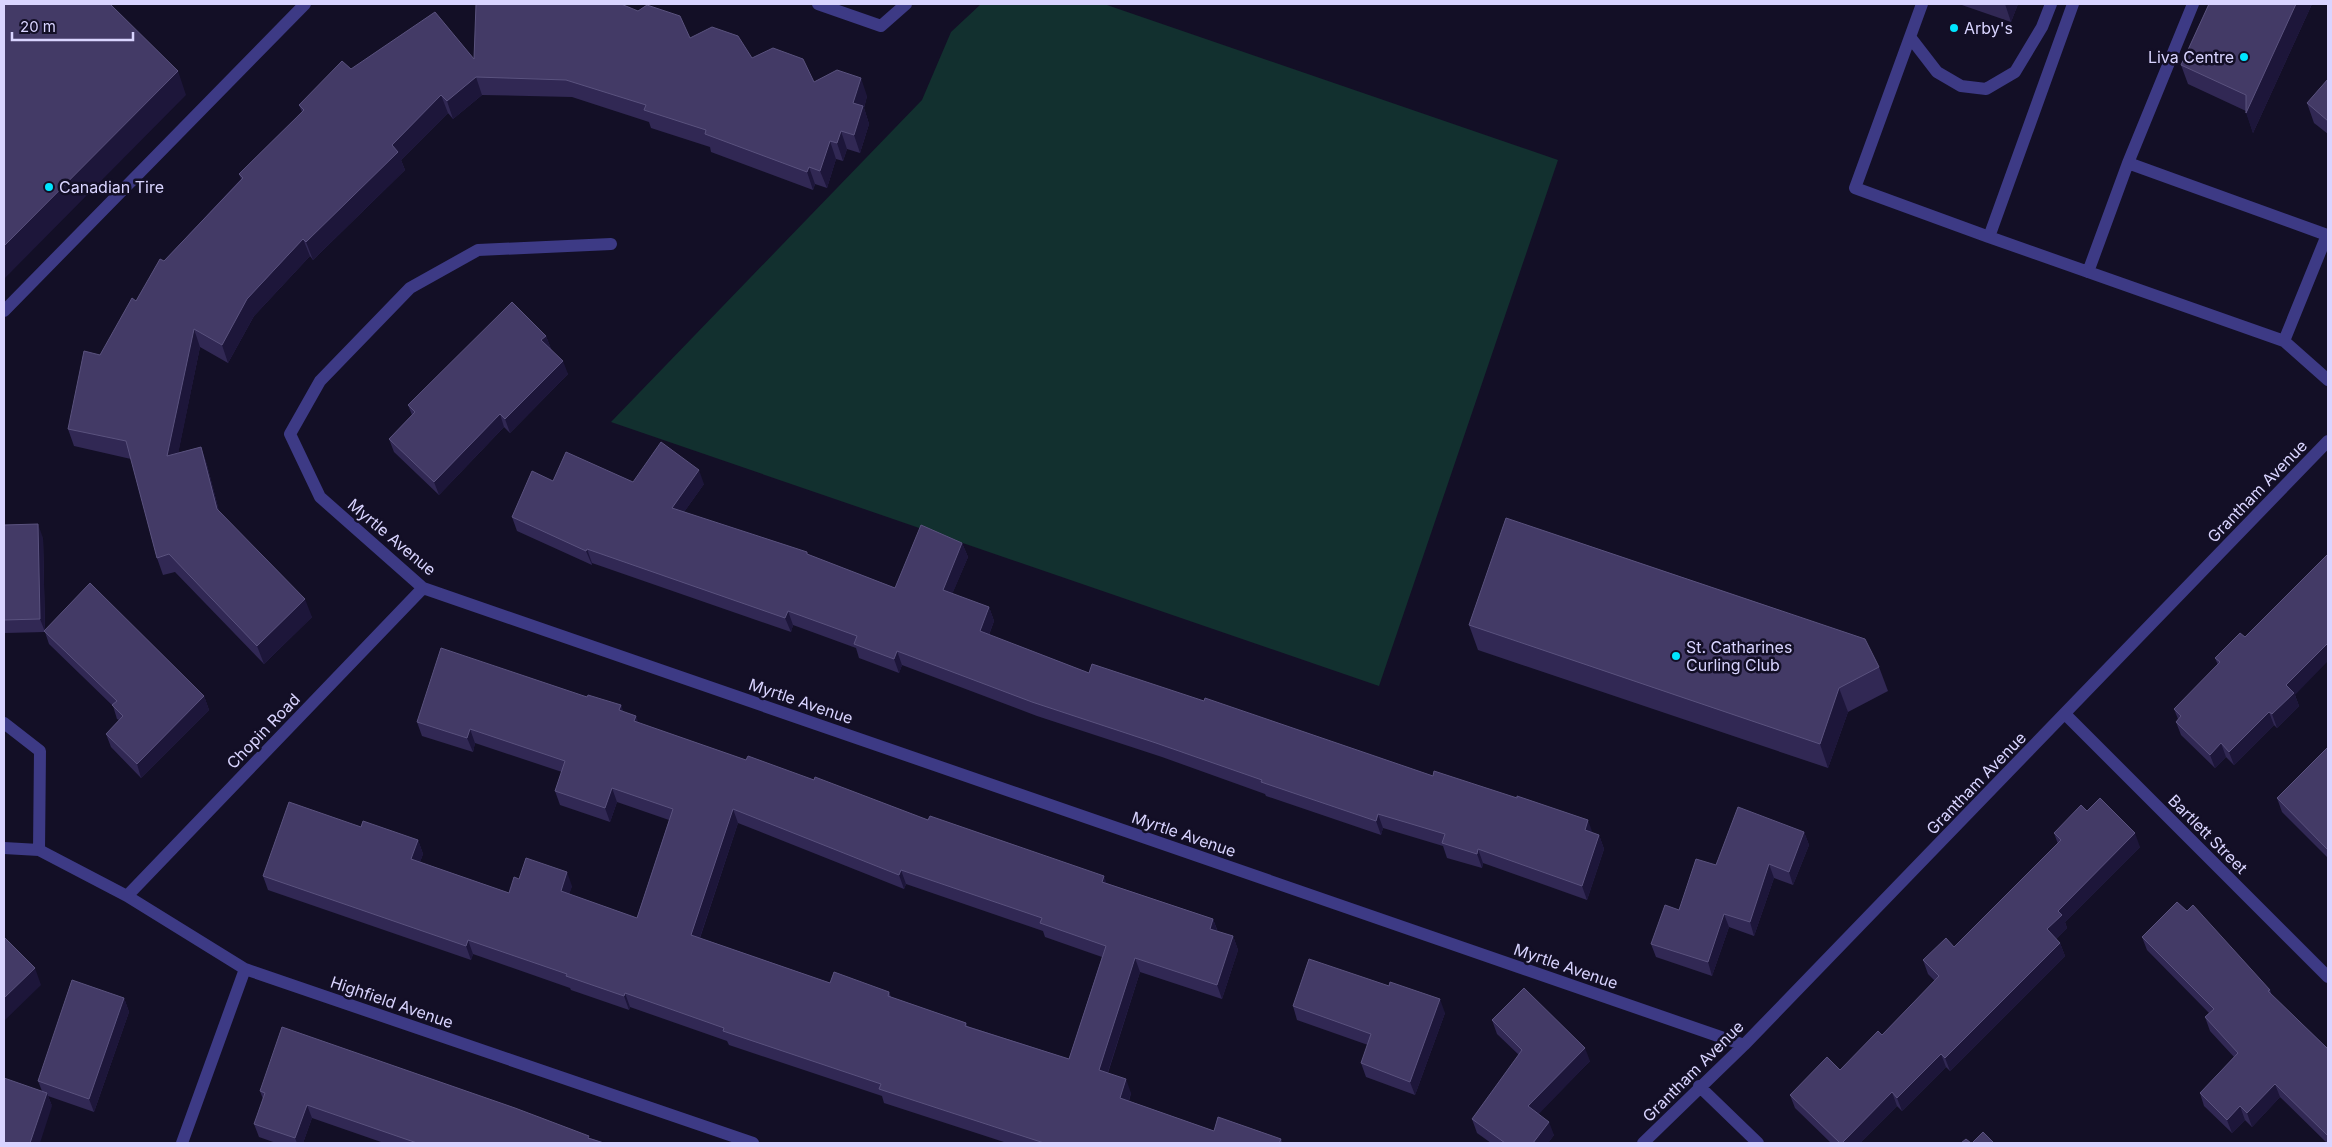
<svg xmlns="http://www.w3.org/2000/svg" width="2332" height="1147" font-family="Inter,sans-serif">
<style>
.green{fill:#12302f}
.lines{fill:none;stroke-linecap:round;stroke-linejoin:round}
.minor{stroke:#3d3a85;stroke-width:12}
.wall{fill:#312854;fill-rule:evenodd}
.shaded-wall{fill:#1d163a}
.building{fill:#433a66;stroke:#5a527e;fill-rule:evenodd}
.poi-dot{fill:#00e5ff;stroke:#130f26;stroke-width:2}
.labels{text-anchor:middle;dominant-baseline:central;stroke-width:5;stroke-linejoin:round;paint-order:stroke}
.poi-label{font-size:16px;fill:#d9d4ff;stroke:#130f26;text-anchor:start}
.street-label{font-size:16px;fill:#d9d4ff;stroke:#130f26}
</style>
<rect width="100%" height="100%" fill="#130f26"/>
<!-- green -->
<path class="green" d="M 981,4 L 1104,4 L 1558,160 L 1379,686 L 611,422 L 922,100 L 951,32 Z"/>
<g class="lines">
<!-- minor -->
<path class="minor" d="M 818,4 L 881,26 L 906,4
M 1922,4 L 1855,188 L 1989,237 L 2073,4
M 1910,37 L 1937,72 L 1961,86 L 1986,89 L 2015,72 L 2042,27 L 2051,4
M 2128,163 L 2193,4
M 1989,237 L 2284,341 L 2328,380
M 611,244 L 478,250 L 410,288 L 320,381 L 290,434 L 320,497 L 423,588 L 1744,1045
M 2088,272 L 2128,163 L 2327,235 L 2284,341
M 4,311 L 305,4
M 2065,714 L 2328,977
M 4,723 L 40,751 L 39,850
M 4,848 L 39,850 L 127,896 L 245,969 L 753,1143
M 127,896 L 423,588
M 1699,1086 L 1758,1143
M 182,1143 L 245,969
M 1643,1143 L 1744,1045 L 2328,441"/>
</g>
<!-- wall -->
<path class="wall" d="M 1959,4 L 2018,4 L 2011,22 Z
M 2209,4 L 2312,4 L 2253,133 L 2246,111 L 2188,84 L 2181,65 Z
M 690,38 L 752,58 L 814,82 L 867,96 L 864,108 L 869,124 L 860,153 L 847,149 L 843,161 L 836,159 L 827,188 L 815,184 L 813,190 L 711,152 L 710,147 L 651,128 L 649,122 L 572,97 L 482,95 L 453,119 L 448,113 L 401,160 L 405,170 L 313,260 L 310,256 L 254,316 L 228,363 L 200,347 L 178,453 L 201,447 L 207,465 L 219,511 L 312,617 L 264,664 L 175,572 L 163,575 L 157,558 L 131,459 L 74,446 L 68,429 L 100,355 L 136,301 L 164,261 L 241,179 L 239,174 L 302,112 L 299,105 L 351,69 L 474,59 Z
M 2328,79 L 2328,134 L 2314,123 L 2307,103 Z
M 546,336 L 551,349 L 568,374 L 510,433 L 504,427 L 439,495 L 394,452 L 389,439 L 412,415 L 408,405 Z
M 553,481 L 704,484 L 684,512 L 808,555 L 895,588 L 962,543 L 968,557 L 952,594 L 989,607 L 994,621 L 989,635 L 1089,673 L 1599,835 L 1604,849 L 1587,900 L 1483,863 L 1482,868 L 1447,858 L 1443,846 L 1383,828 L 1381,835 L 1266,796 L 1265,794 L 1162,757 L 1037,716 L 902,665 L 899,673 L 859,658 L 856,648 L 793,625 L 791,632 L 592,563 L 592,565 L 517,531 L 512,517 Z
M 4,525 L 43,538 L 45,629 L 204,696 L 209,710 L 141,778 L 111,747 L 106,734 L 119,720 L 117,719 L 113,706 L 49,644 L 45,632 L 5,633 L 4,630 Z
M 1469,625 L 1879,667 L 1888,691 L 1848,712 L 1828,768 L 1478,650 Z
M 2215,658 L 2295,695 L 2299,706 L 2277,728 L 2274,725 L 2234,765 L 2226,757 L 2215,768 L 2181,735 L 2176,722 L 2178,719 L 2174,709 L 2218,665 Z
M 587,697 L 621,705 L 623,712 L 638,723 L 746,760 L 928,820 L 1106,883 L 1213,919 L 1218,932 L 1233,936 L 1238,950 L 1222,999 L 1140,972 L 1108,1073 L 1131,1093 L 1129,1101 L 1214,1131 L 1281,1139 L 1282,1143 L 1007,1143 L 884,1103 L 882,1096 L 729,1045 L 727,1041 L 630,1007 L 629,1010 L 571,990 L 570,988 L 473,954 L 471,960 L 268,890 L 263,876 L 361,827 L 418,840 L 423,854 L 420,862 L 509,893 L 519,879 L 572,886 L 569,894 L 637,918 L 669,820 L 617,802 L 610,822 L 560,805 L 555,791 L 562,772 L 475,743 L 473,752 L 422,736 L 417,722 ZM 738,823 L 904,889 L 906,884 L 1043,931 L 1045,937 L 1102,957 L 1069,1059 L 967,1026 L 966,1023 L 891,997 L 889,992 L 830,983 L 700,938 Z
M 2328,747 L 2328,858 L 2282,812 L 2277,798 Z
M 2087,811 L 2140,847 L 2065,922 L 2067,928 L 2056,939 L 2060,943 L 2065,956 L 1950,1071 L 1946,1067 L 1902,1111 L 1897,1106 L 1860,1143 L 1831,1143 L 1795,1108 L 1790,1095 L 1840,1070 L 1882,1035 L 1935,981 L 1928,974 L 1923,960 L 1954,947 L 2058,844 L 2054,833 Z
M 1804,832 L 1809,845 L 1793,885 L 1774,878 L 1754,936 L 1729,927 L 1712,976 L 1656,957 L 1651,944 L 1716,865 Z
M 2142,937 L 2270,990 L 2272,996 L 2328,1049 L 2328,1143 L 2327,1143 L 2280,1097 L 2252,1127 L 2245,1120 L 2232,1133 L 2204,1106 L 2200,1093 L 2234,1057 L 2210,1031 L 2205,1017 L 2209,1013 L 2147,950 Z
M 1389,986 L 1445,1013 L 1415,1095 L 1366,1077 L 1361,1063 L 1368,1045 L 1297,1020 L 1293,1006 Z
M 124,998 L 129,1012 L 94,1112 L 48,1096 L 52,1106 L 42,1091 L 38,1081 Z
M 1492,1020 L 1590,1061 L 1538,1114 L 1554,1135 L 1548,1143 L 1491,1143 L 1477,1133 L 1472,1119 L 1519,1055 L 1497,1034 Z
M 260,1091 L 590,1138 L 604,1143 L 384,1143 L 312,1118 L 303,1143 L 276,1143 L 259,1137 L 254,1124 L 263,1099 Z"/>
<!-- shaded-wall -->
<path class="shaded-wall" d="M 2005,4 L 2018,4 L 2011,22 Z
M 2296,4 L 2312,4 L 2253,133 L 2246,113 Z
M 178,71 L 186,95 L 4,279 L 4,246 Z
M 476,77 L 482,95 L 453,119 L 447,101 Z
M 861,78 L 867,96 L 864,108 L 869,124 L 860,153 L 854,135 L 853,103 Z
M 441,95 L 448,113 L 401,160 L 405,170 L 313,260 L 306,242 L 392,145 Z
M 841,131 L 847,149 L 843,161 L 837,143 Z
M 830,141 L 836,159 L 827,188 L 820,171 Z
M 809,167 L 815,184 L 813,190 L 807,172 Z
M 303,239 L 310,256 L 254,316 L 228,363 L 222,345 L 247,299 Z
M 194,329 L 200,347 L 174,474 L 167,456 Z
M 546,336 L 551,349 L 541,340 Z
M 563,361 L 568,374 L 510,433 L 505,419 Z
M 500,414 L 504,427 L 439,495 L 434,482 Z
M 201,447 L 207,465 L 223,526 L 217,509 Z
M 699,470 L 704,484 L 677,522 L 672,508 Z
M 38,524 L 43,538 L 45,632 L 40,619 Z
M 962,543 L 968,557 L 948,604 L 943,590 Z
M 587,549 L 592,563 L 592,565 L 586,551 Z
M 305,599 L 312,617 L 264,664 L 257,646 Z
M 989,607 L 994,621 L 985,645 L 980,631 Z
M 788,611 L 793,625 L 791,632 L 785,618 Z
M 2328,643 L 2328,661 L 2295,695 L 2299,706 L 2277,728 L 2272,714 L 2286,685 Z
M 897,651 L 902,665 L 899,673 L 894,659 Z
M 1839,688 L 1848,712 L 1828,768 L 1820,744 Z
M 204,696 L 209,710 L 141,778 L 137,764 Z
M 621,705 L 626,719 L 619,710 Z
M 2269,712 L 2274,725 L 2234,765 L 2229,752 Z
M 636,716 L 641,730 L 634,721 Z
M 470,729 L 475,743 L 473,752 L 467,738 Z
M 2221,743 L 2226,757 L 2215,768 L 2210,755 Z
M 612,788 L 617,802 L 610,822 L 605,808 Z
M 733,809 L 738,823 L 696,949 L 691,935 Z
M 1378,814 L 1383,828 L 1381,835 L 1376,821 Z
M 1588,820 L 1593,834 L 1585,830 Z
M 1804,832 L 1809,845 L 1793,885 L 1789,872 Z
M 2135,833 L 2140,847 L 2065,922 L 2067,928 L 2052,943 L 2047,929 L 2058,911 Z
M 1599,835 L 1604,849 L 1587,900 L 1582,886 Z
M 418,840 L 423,854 L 416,873 L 411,859 Z
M 1478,849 L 1483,863 L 1482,868 L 1477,854 Z
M 1769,864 L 1774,878 L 1754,936 L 1750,922 Z
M 901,870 L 906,884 L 904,889 L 899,875 Z
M 567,872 L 572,886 L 566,905 L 561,891 Z
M 1104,876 L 1109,890 L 1102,882 Z
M 1724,914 L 1729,927 L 1712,976 L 1708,962 Z
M 1213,919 L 1218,933 L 1210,929 Z
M 1233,936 L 1238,950 L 1222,999 L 1217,985 Z
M 468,940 L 473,954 L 471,960 L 466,946 Z
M 2060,943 L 2065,956 L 1950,1071 L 1945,1058 Z
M 1135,958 L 1140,972 L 1104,1084 L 1099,1070 Z
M 35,968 L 41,985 L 4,1021 L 4,998 Z
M 625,993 L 630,1007 L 629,1010 L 624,996 Z
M 124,998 L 129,1012 L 94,1112 L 89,1099 Z
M 1440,999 L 1445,1013 L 1415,1095 L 1410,1082 Z
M 1585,1048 L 1590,1061 L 1533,1120 L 1528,1106 Z
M 1941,1054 L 1946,1067 L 1902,1111 L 1897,1098 Z
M 1126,1079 L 1131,1093 L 1125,1112 L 1120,1098 Z
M 2275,1084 L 2280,1097 L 2252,1127 L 2247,1113 Z
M 1892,1092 L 1897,1106 L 1860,1143 L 1842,1143 Z
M 47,1093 L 52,1106 L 40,1143 L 30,1143 Z
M 307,1105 L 312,1118 L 303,1143 L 297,1143 L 295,1138 Z
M 2240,1106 L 2245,1120 L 2232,1133 L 2227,1120 Z
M 1549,1122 L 1554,1135 L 1548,1143 L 1533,1143 Z"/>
<!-- building -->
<path class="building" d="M 4,4 L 110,4 L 178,71 L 4,246 Z
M 476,4 L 621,4 L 638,11 L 647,5 L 680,16 L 690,38 L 712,27 L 738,36 L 752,58 L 773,48 L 803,59 L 814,82 L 837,70 L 861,78 L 853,103 L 863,106 L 854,135 L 841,131 L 837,143 L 830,141 L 820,171 L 809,167 L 807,172 L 705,134 L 706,130 L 644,110 L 646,105 L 566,80 L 476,77 L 447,101 L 441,95 L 392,145 L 398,152 L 306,242 L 303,239 L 247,299 L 222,345 L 194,329 L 167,456 L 201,447 L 217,509 L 305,599 L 257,646 L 169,554 L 157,558 L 126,441 L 68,429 L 84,351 L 100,355 L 132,298 L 136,301 L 160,259 L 164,261 L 243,178 L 239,174 L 304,110 L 299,105 L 342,61 L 351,69 L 435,12 L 474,59 Z
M 2209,4 L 2296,4 L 2246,113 L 2246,95 L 2181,65 Z
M 2328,79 L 2328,121 L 2307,103 Z
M 512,302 L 546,336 L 541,340 L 563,361 L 505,419 L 500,414 L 434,482 L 389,439 L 415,412 L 408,405 Z
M 661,442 L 699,470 L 672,508 L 807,552 L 807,554 L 895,588 L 921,525 L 962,543 L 943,590 L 989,607 L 980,631 L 1089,673 L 1092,664 L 1204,701 L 1205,698 L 1433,776 L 1434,771 L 1517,798 L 1517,796 L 1588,820 L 1585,830 L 1599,835 L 1582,886 L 1478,849 L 1477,854 L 1442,843 L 1445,834 L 1378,814 L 1376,821 L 1261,782 L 1262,780 L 1156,743 L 1032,702 L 897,651 L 894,659 L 854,644 L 857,636 L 788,611 L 785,618 L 587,549 L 586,551 L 512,517 L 532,471 L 553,481 L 566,452 L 633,482 Z
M 1506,518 L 1865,639 L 1879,667 L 1839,688 L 1820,744 L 1469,625 Z
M 38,524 L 40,619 L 4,620 L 4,525 Z
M 2328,554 L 2328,643 L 2286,685 L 2294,693 L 2272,714 L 2269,712 L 2229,752 L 2221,743 L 2210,755 L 2176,722 L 2181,716 L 2174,709 L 2220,662 L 2215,658 L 2240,633 L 2245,637 Z
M 90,583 L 204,696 L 137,764 L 106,734 L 123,716 L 112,705 L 117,701 L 44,631 Z
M 441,648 L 587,697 L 588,695 L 621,705 L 619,710 L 636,716 L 634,721 L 746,760 L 748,756 L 814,780 L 815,777 L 928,820 L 930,816 L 1104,876 L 1102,882 L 1213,919 L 1210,929 L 1233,936 L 1217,985 L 1135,958 L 1099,1070 L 1126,1079 L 1120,1098 L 1214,1131 L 1218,1117 L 1281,1139 L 1279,1143 L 1044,1143 L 879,1089 L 881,1084 L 723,1031 L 724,1028 L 625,993 L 624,996 L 566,976 L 567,974 L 468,940 L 466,946 L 263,876 L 289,802 L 361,827 L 363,821 L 418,840 L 411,859 L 509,893 L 514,877 L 519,879 L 526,858 L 567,872 L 561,891 L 637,918 L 673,809 L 612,788 L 605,808 L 555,791 L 565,761 L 470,729 L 467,738 L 417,722 ZM 733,809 L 899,875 L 901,870 L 1042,918 L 1040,923 L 1106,946 L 1069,1059 L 965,1026 L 966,1023 L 888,996 L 889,992 L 834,972 L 830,983 L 691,935 Z
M 2328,747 L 2328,850 L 2277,798 Z
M 2100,798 L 2135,833 L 2058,911 L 2062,915 L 2047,929 L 2060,943 L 1945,1058 L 1941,1054 L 1897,1098 L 1892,1092 L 1842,1143 L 1840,1143 L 1790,1095 L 1827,1057 L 1840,1070 L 1878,1031 L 1882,1035 L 1939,976 L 1923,960 L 1946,938 L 1954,947 L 2061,840 L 2054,833 L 2081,805 L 2087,811 Z
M 1738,807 L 1804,832 L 1789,872 L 1769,864 L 1750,922 L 1724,914 L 1708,962 L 1651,944 L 1665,905 L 1679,910 L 1696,859 L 1716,865 Z
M 2177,902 L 2187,911 L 2193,905 L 2270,990 L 2268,991 L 2328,1049 L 2328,1136 L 2275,1084 L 2247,1113 L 2240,1106 L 2227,1120 L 2200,1093 L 2238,1053 L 2205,1017 L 2214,1009 L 2142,937 Z
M 4,937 L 35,968 L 4,998 Z
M 1309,959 L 1389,986 L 1390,982 L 1440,999 L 1410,1082 L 1361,1063 L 1371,1034 L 1293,1006 Z
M 72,980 L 124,998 L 89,1099 L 38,1081 Z
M 1524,988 L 1585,1048 L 1528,1106 L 1549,1122 L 1533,1143 L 1505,1143 L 1472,1119 L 1522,1050 L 1492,1020 Z
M 282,1027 L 515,1108 L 589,1136 L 588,1138 L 604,1143 L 417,1143 L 307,1105 L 295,1138 L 254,1124 L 265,1093 L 260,1091 Z
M 4,1078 L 47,1093 L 30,1143 L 4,1143 Z
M 1983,1132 L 1994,1143 L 1972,1143 Z
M 1966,1139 L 1971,1143 L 1961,1143 Z"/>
<!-- markers -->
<g class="poi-dot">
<circle cx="1954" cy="28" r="5"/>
<circle cx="2244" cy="57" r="5"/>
<circle cx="49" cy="187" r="5"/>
<circle cx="1676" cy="656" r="5"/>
</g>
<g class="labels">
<!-- poi labels -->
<g class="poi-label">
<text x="1964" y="28">Arby's</text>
<text x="2234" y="57" text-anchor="end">Liva Centre</text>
<text x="59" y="187">Canadian Tire</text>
<text x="1686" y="647">St. Catharines<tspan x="1686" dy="18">Curling Club</tspan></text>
</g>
<!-- street labels -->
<g class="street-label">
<text transform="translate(2257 491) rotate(-46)">Grantham Avenue</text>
<text transform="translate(392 537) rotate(40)">Myrtle Avenue</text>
<text transform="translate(801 701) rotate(19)">Myrtle Avenue</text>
<text transform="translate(263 731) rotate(-46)">Chopin Road</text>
<text transform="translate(1976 783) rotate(-46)">Grantham Avenue</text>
<text transform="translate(1184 834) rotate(19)">Myrtle Avenue</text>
<text transform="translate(2208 834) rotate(45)">Bartlett Street</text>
<text transform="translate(1566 966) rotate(19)">Myrtle Avenue</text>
<text transform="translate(392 1002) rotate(19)">Highfield Avenue</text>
<text transform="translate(1693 1071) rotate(-45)">Grantham Avenue</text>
</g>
</g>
<!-- border -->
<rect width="2332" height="1147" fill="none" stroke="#d9d4ff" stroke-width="10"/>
<!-- scale -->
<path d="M12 32v8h121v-8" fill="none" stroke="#d9d4ff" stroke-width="2.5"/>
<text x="20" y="32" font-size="15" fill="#d9d4ff" stroke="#130f26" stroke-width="4" paint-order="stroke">20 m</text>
</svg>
